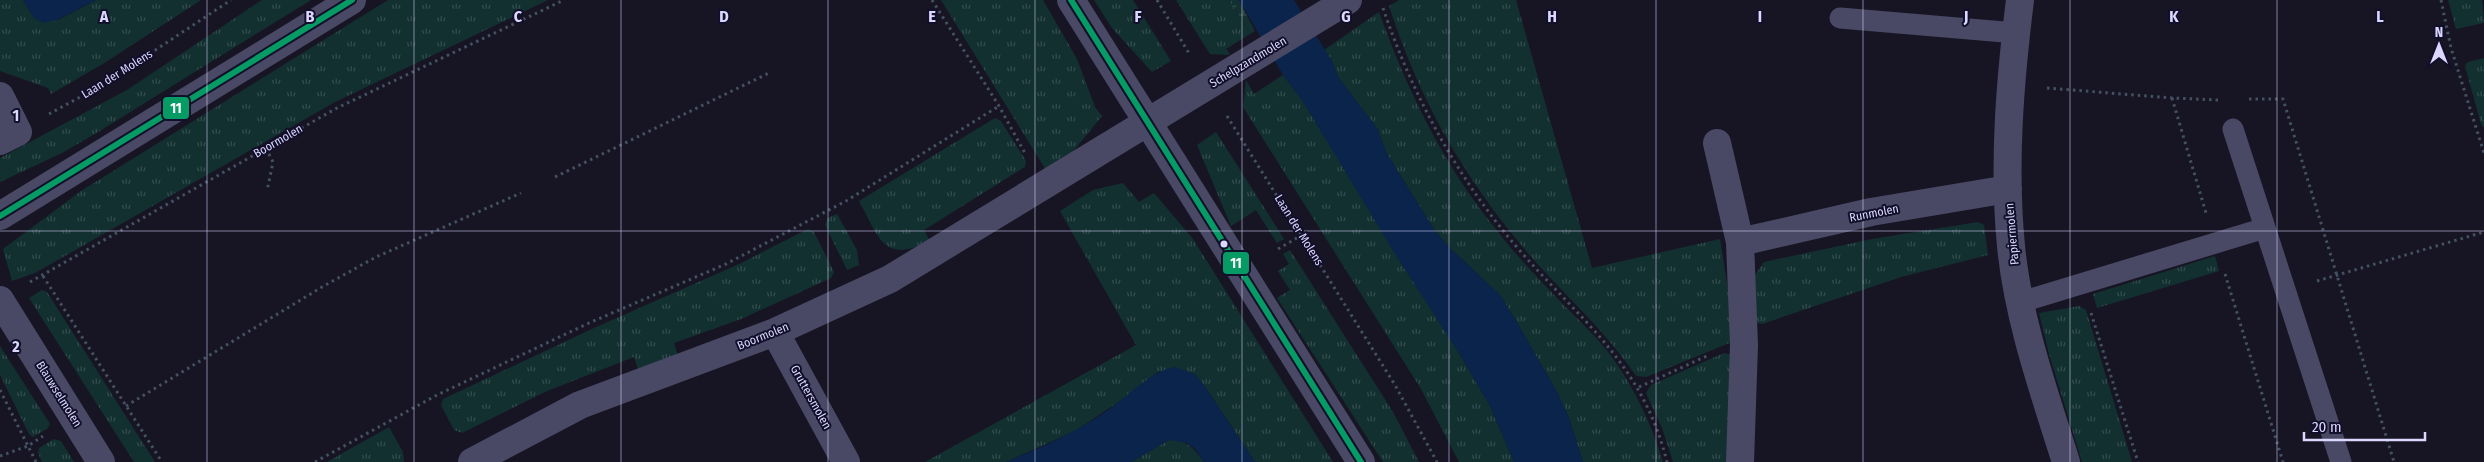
<svg xmlns="http://www.w3.org/2000/svg" width="2484" height="462" font-family="'Fira Sans Condensed',sans-serif">
<style>
.grass{fill:url(#grass-tufts)}
.wetland{fill:url(#wetland-marsh)}
.water{fill:#0a244b}
.lines{fill:none;stroke-linecap:round;stroke-linejoin:round}
.path{stroke:#435161;stroke-width:3;stroke-dasharray:2.5 4;stroke-linecap:butt}
.service{stroke:#494965;stroke-width:21}
.minor{stroke:#494965;stroke-width:28}
.bus-1-casing{stroke:#120f2a;stroke-width:10}
.bus-1{stroke:#069b64;stroke-width:6}
.grid{fill:none;stroke:#dbd7ff;stroke-width:1;stroke-opacity:0.55}
.bus-dot{fill:#dbd7ff;stroke:#120f2a;stroke-width:2}
.labels{text-anchor:middle;dominant-baseline:central;stroke-width:4;stroke-linejoin:round;paint-order:stroke}
.street-label{font-size:12px;fill:#dbd7ff;stroke:#120f2a}
.grid-label{font-size:16px;text-anchor:middle;font-weight:bold;fill:#dbd7ff;stroke:#120f2a;stroke-width:4;stroke-linejoin:round;paint-order:stroke}
.line-badge{stroke:#120f2a;stroke-width:2}
.badge-label{font-size:14px;text-anchor:middle;font-weight:bold;fill:#fff}
</style>
<defs>
<pattern id="grass-tufts" width="24" height="20" patternUnits="userSpaceOnUse" patternTransform="scale(1.25)"><rect width="24" height="20" fill="#123030"/><path d="M3 7l-1-3M5 7V3M7 7l1-3M15 17l-1-3M17 17v-4M19 17l1-3" fill="none" stroke="#344d4f"/></pattern>
<pattern id="wetland-marsh" width="20" height="14" patternUnits="userSpaceOnUse" patternTransform="scale(1.25)"><rect width="20" height="14" fill="#123030"/><path d="M1 5h8M5 5V1M11 12h8M15 12V8" fill="none" stroke="#344d4f"/></pattern>
</defs>
<rect width="100%" height="100%" fill="#171524"/>
<!-- grass -->
<path class="grass" d="M 0,0 L 23,0 L 34,18 L 58,20 L 96,0 L 201,0 L 106,62 L 51,94 L 48,88 L 0,71 Z
M 262,0 L 311,0 L 98,132 L 62,153 L 0,182 L 0,158 L 127,90 Z
M 388,0 L 548,0 L 335,102 L 35,273 L 12,281 L 3,249 L 81,191 Z
M 941,0 L 1043,0 L 1077,59 L 1095,107 L 1102,116 L 1070,155 L 1046,170 Z
M 1094,0 L 1133,0 L 1171,61 L 1152,72 L 1112,28 Z
M 1176,0 L 1229,0 L 1250,34 L 1226,49 L 1230,54 L 1228,55 L 1210,54 Z
M 1399,0 L 1516,0 L 1592,268 L 1720,239 L 1728,289 L 1732,342 L 1646,377 L 1636,376 C 1605,330 1563,294 1527,252 C 1462,175 1420,101 1389,6 Z
M 2448,0 L 2482,0 L 2484,23 L 2456,29 Z
M 1379,12 C 1407,90 1443,164 1495,228 C 1514,253 1536,276 1558,299 C 1577,319 1598,337 1614,360 C 1636,391 1652,426 1663,462 L 1583,462 L 1569,418 L 1557,392 L 1515,319 L 1500,295 L 1450,248 L 1435,231 L 1387,154 L 1377,128 L 1338,77 L 1332,61 L 1324,50 Z
M 2484,58 L 2484,128 L 2481,124 L 2465,66 L 2468,62 Z
M 1283,75 L 1302,100 L 1459,353 L 1490,406 L 1514,462 L 1459,462 L 1421,389 L 1243,107 L 1246,80 L 1254,94 Z
M 995,118 L 1001,121 L 1026,161 L 1025,167 L 924,230 L 930,241 C 883,264 880,239 859,201 Z
M 1216,132 L 1284,239 L 1277,243 L 1256,210 L 1231,226 L 1197,145 Z
M 1123,183 L 1139,202 L 1154,193 L 1193,239 L 1333,462 L 1255,462 L 1204,385 L 1195,374 L 1159,371 L 1132,393 L 1075,431 L 1006,462 L 925,462 L 1136,345 L 1060,211 L 1093,190 Z
M 837,214 L 857,250 L 859,265 L 847,270 L 825,225 L 828,218 Z
M 1978,222 L 1984,225 L 1988,255 L 1901,277 L 1762,324 L 1755,322 L 1750,282 L 1764,262 L 1872,239 Z
M 808,229 L 814,232 L 834,272 L 831,278 L 741,319 L 674,343 L 678,356 L 638,369 L 634,357 L 547,391 L 462,433 L 454,430 L 441,405 L 443,399 L 594,328 L 737,265 Z
M 1290,250 L 1393,412 L 1419,462 L 1383,462 L 1277,298 L 1290,290 L 1278,271 L 1289,264 L 1283,254 Z
M 2215,256 L 2219,271 L 2097,308 L 2093,294 Z
M 42,290 L 47,292 L 155,462 L 134,462 L 29,298 Z
M 2079,306 L 2086,310 L 2132,462 L 2082,462 L 2049,354 L 2039,313 Z
M 0,346 L 50,424 L 47,429 L 33,437 L 29,434 L 0,375 Z
M 1724,353 L 1733,355 L 1729,462 L 1673,462 L 1662,428 L 1646,393 L 1651,385 Z
M 389,427 L 403,452 L 404,462 L 327,462 Z
M 54,439 L 61,441 L 74,462 L 42,462 L 38,453 L 39,448 Z
M 1169,440 C 1187,440 1194,448 1204,462 L 1131,462 Z"/>
<!-- wetland -->
<path class="wetland" d="M 1229,0 L 1239,0 L 1255,31 L 1250,34 Z"/>
<!-- water -->
<path class="water" d="M 23,0 L 96,0 L 57,20 L 43,23 L 34,18 Z
M 1239,0 L 1294,0 L 1332,61 L 1338,77 L 1377,128 L 1387,154 L 1435,231 L 1450,248 L 1500,295 L 1515,319 L 1557,392 L 1569,418 L 1583,462 L 1514,462 L 1490,406 L 1459,353 L 1395,254 L 1302,100 L 1283,75 Z
M 1175,367 L 1195,374 L 1204,385 L 1255,462 L 1204,462 L 1195,449 L 1187,443 L 1169,440 L 1131,462 L 1006,462 C 1040,448 1072,434 1102,414 C 1125,400 1149,371 1175,367 Z"/>
<g class="lines">
<!-- path -->
<path class="path" d="M 932,0 L 999,106 L 1026,155
M 1157,0 L 1190,55
M 2441,0 L 2451,48 L 2484,153
M 1383,8 C 1412,94 1456,176 1515,245 C 1578,319 1642,361 1667,462
M 2047,88 L 2172,98 L 2218,100
M 2172,98 L 2206,213
M 2249,99 L 2283,99 L 2394,462
M 49,114 L 104,84 L 231,0
M 1227,116 L 1395,385 L 1437,462
M 266,148 L 273,162 L 267,191
M 555,177 L 771,72
M 1278,249 L 1302,235
M 2225,274 L 2283,462
M 43,276 L 162,462
M 2317,281 L 2484,232
M 30,282 L 337,108 L 564,0
M 2091,313 L 2138,462
M 1639,387 L 1709,355
M 0,390 L 36,462
M 126,406 L 322,287 L 376,257 L 521,193
M 0,456 L 28,446 L 43,436
M 315,462 L 437,395 L 589,323 L 726,264 L 846,201 L 999,106"/>
<!-- service -->
<path class="service" d="M 1840,18 L 2016,33
M 2233,129 L 2341,462
M 2021,302 L 2265,228"/>
<!-- minor -->
<path class="minor" d="M 1071,0 L 1361,462
M 2020,0 C 2010,81 2003,164 2011,246 C 2018,319 2044,392 2066,462
M 0,96 L 18,132 L 0,141
M 1717,143 L 1740,242
M 0,216 L 352,0
M 0,300 L 101,462
M 775,332 L 846,462
M 472,462 L 580,405 L 775,332 L 890,279 L 1348,0
M 1740,462 L 1744,345 L 1740,242 L 1871,212 L 2008,189"/>
<defs>
<path id="bus-1" d="M 1071,0 L 1361,462
M 0,216 L 352,0"/>
</defs>
<!-- bus-1 casing -->
<use href="#bus-1" class="bus-1-casing"/>
<!-- bus-1 -->
<use href="#bus-1" class="bus-1"/>
</g>
<!-- grid -->
<path class="grid" d="M 207,0 L 207,462M 414,0 L 414,462M 621,0 L 621,462M 828,0 L 828,462M 1035,0 L 1035,462M 1242,0 L 1242,462M 1449,0 L 1449,462M 1656,0 L 1656,462M 1863,0 L 1863,462M 2070,0 L 2070,462M 2277,0 L 2277,462M 0,231 L 2484,231"/>
<!-- markers -->
<circle class="bus-dot" cx="1224" cy="244" r="4.5"/>
<g class="labels">
<!-- street labels -->
<g class="street-label">
<text transform="translate(1248 62) rotate(-31)">Schelpzandmolen</text>
<text transform="translate(117 74) rotate(-32)">Laan der Molens</text>
<text transform="translate(278 141) rotate(-30)">Boormolen</text>
<text transform="translate(1874 213) rotate(-11)">Runmolen</text>
<text transform="translate(1299 230) rotate(58)">Laan der Molens</text>
<text transform="translate(2012 234) rotate(-95)">Papiermolen</text>
<text transform="translate(763 336) rotate(-22)">Boormolen</text>
<text transform="translate(59 394) rotate(58)">Blauwselmolen</text>
<text transform="translate(811 397) rotate(61)">Gruttersmolen</text>
</g>
</g>
<g class="grid-label">
<text x="104" y="22">A</text>
<text x="310" y="22">B</text>
<text x="518" y="22">C</text>
<text x="724" y="22">D</text>
<text x="932" y="22">E</text>
<text x="1138" y="22">F</text>
<text x="1346" y="22">G</text>
<text x="1552" y="22">H</text>
<text x="1760" y="22">I</text>
<text x="1966" y="22">J</text>
<text x="2174" y="22">K</text>
<text x="2380" y="22">L</text>
<text x="16" y="121">1</text>
<text x="16" y="352">2</text>
</g>
<g class="line-badge">
<rect x="162" y="96" width="28" height="24" rx="5" fill="#069b64"/>
<rect x="1222" y="251" width="28" height="24" rx="5" fill="#069b64"/>
</g>
<g class="badge-label">
<text x="176" y="113">11</text>
<text x="1236" y="268">11</text>
</g>
<!-- north arrow -->
<g transform="translate(2439 45)" stroke="#120f2a" stroke-width="4" paint-order="stroke">
<path d="M0-4L9 19L0 12L-9 19Z" fill="#dbd7ff"/>
<text y="-8" font-size="14" font-weight="bold" text-anchor="middle" fill="#dbd7ff">N</text>
</g>
<!-- scale -->
<path d="M2304 432v8h121v-8" fill="none" stroke="#dbd7ff" stroke-width="2.5"/>
<text x="2312" y="432" font-size="15" fill="#dbd7ff" stroke="#120f2a" stroke-width="4" paint-order="stroke">20 m</text>
</svg>
